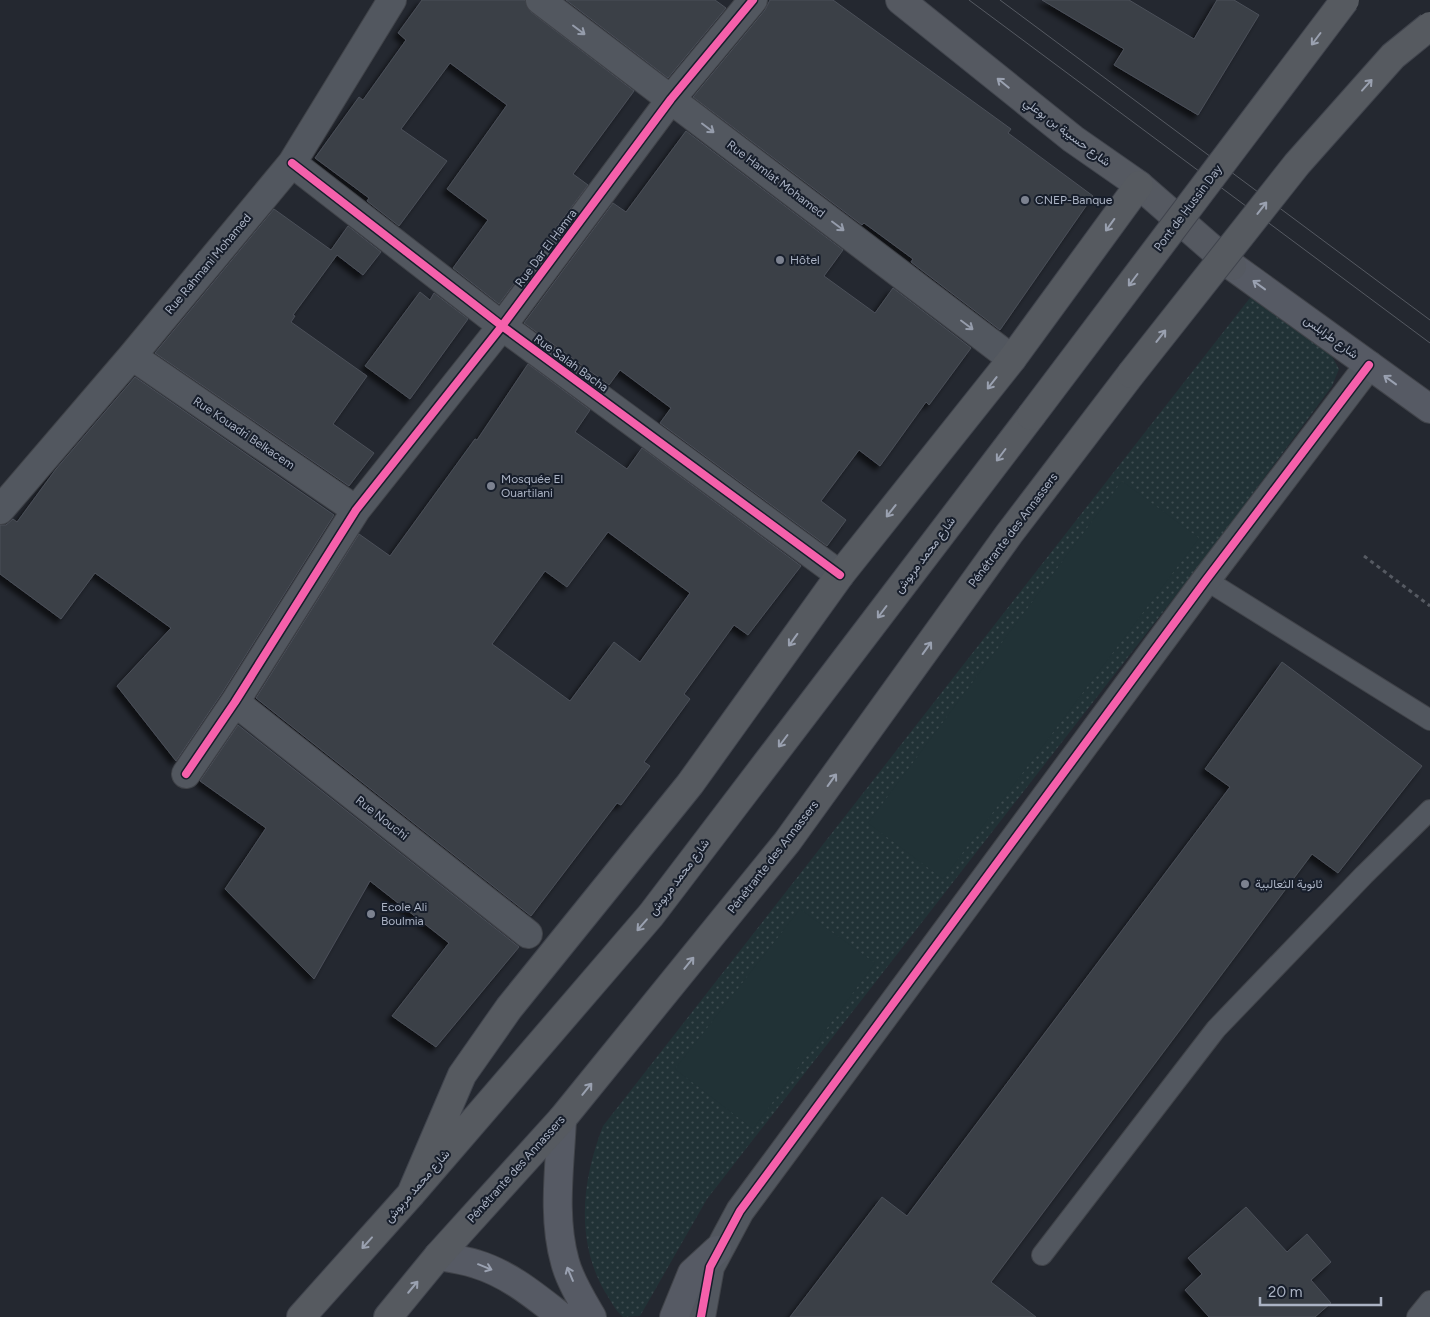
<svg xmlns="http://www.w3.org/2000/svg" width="1430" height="1317" font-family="Figtree,Vazirmatn,sans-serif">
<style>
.grass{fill:url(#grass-dots)}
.pitch{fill:#213236}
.building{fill:#3b3f47;stroke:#4b5059;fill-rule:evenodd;filter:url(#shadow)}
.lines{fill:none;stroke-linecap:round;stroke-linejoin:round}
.service-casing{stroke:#404349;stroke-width:22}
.minor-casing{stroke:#404349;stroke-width:30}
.tertiary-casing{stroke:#404349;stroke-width:30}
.secondary-casing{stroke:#404349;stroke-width:30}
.primary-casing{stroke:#41454d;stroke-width:30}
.trunk-casing{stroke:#40444d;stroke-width:30}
.path{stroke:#565a62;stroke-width:3;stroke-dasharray:4 4;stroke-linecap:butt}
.service{stroke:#52575f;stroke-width:20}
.minor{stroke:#52575f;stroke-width:28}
.tertiary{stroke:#52575f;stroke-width:28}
.secondary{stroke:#565a64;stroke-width:28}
.primary{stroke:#555961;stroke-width:28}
.trunk{stroke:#565a60;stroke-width:28}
.tram{stroke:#565a62;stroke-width:1}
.trunk-bridge-casing{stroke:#40444d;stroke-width:30;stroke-linecap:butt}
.trunk-bridge{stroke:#565a60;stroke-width:28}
.cycleway-casing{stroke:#171e2b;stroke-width:11}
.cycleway{stroke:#f560ab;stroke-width:8}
.oneway{stroke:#959cab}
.oneway2{stroke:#9aa1b0}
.oneway3{stroke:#9aa1b1}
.poi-dot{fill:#7c8290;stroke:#171e2b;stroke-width:2}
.labels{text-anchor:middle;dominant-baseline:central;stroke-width:4;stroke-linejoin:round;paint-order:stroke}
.street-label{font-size:12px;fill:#abb3c4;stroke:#171e2b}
.poi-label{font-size:12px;fill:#abb3c4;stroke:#171e2b;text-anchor:start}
</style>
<defs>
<pattern id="grass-dots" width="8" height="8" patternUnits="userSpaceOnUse" patternTransform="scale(1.25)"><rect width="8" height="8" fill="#213236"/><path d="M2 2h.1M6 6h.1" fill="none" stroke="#3f4d51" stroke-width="1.8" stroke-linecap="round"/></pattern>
<filter id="shadow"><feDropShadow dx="-4.5" dy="4.5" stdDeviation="2.5" flood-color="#0009"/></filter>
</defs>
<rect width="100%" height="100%" fill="#242830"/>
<!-- grass -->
<path class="grass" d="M 1253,294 L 1329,351 L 1339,369 L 1332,386 L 1208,554 L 707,1199 L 640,1316 L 623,1317 C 615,1310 611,1301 605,1292 C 575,1240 582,1180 603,1126 Z"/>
<!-- pitch -->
<path class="pitch" d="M 1122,481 L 1199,538 L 943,879 L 868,823 Z
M 800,909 L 875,963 L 753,1129 L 675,1069 Z"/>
<!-- building -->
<path class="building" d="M 422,0 L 525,0 L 531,12 L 634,91 L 573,174 L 588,185 L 499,304 L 453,268 L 488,220 L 447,189 L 507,105 L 450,63 L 401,129 L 447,161 L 399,226 L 367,201 L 369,198 L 315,158 L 359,97 L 363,100 L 406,40 L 398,33 Z
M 566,0 L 715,0 L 726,8 L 668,78 Z
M 770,0 L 833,0 L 1011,129 L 1008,133 L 1093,196 L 1000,330 L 911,262 L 913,259 L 864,223 L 862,225 L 693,97 L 765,10 Z
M 1042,0 L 1129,0 L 1194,39 L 1217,0 L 1234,0 L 1259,15 L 1198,115 L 1114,65 L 1124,49 Z
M 686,131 L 843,250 L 824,276 L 875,313 L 893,288 L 971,348 L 929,405 L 926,402 L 880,466 L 859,450 L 821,501 L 846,520 L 827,546 L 660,423 L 671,408 L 620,370 L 609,385 L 524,323 L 613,203 L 626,212 Z
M 274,209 L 331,250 L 348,226 L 381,252 L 363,275 L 337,255 L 293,315 L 295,316 L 291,322 L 367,376 L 333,424 L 374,453 L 349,486 L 155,353 Z
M 420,292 L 430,300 L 434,293 L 468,319 L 410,399 L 365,366 Z
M 528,364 L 590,410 L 575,432 L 627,469 L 642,448 L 801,566 L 748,635 L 734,625 L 684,694 L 690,699 L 644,762 L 650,766 L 621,805 L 617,803 L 531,916 L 256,698 L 359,534 L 390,556 L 475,439 L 477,440 ZM 608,532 L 690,593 L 640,662 L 614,642 L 570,701 L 492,644 L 545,571 L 567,587 Z
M 135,377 L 334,515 L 222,693 L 176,761 L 117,686 L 171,628 L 95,573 L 61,619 L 0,574 L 0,525 L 6,525 L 13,519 L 17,522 L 56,469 Z
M 1282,662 L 1422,766 L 1338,873 L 1312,854 L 991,1282 L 1036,1317 L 790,1317 L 882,1197 L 907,1216 L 1230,787 L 1205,769 Z
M 238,725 L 519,947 L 436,1047 L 392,1016 L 449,943 L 370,881 L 314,979 L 225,889 L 266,828 L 200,781 Z
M 1246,1207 L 1287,1252 L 1307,1234 L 1331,1262 L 1311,1280 L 1331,1303 L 1315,1317 L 1209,1317 L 1185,1290 L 1202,1274 L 1188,1258 Z"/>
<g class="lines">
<defs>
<path id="service" d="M 1206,580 L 1430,720
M 1042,1255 L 1216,1029 L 1364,875 L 1430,810
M 1417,1317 L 1430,1301"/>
<path id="minor" d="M 540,0 L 1012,359
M 292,163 L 502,326 L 840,575
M 132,356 L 356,510
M 0,510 L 132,356 L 292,163 L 392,0
M 235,702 L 528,934
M 186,774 L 235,702 L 356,510 L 502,326 L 671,99 L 753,0"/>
<path id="tertiary" d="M 701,1317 L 710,1267 L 740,1211 L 1206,580 L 1369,365"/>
<path id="secondary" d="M 1232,266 L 1430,409
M 562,1119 C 560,1166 552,1216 565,1262 C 570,1281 582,1300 592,1317
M 438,1256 C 451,1258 464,1260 476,1264 C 509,1274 535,1296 562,1317
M 674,1317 L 692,1273 L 717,1250"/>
<path id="primary" d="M 900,0 L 1073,139 L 1139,185 L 1232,266"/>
<path id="trunk" d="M 411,1194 L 462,1075 L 509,1008 L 690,784 L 840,575 L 1012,359 L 1139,185
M 301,1317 L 411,1194 L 651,915 L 1031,416
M 388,1317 L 438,1256 L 562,1119 L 787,842 L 1009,534 L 1131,374"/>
</defs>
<!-- service casing -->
<use href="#service" class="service-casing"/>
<!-- minor casing -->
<use href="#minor" class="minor-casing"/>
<!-- tertiary casing -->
<use href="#tertiary" class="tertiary-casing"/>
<!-- secondary casing -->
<use href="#secondary" class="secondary-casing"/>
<!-- primary casing -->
<use href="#primary" class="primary-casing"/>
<!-- trunk casing -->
<use href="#trunk" class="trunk-casing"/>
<!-- path -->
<path class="path" d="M 1364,556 L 1430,606"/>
<!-- service -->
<use href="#service" class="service"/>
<!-- minor -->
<use href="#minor" class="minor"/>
<!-- tertiary -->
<use href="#tertiary" class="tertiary"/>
<!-- secondary -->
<use href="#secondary" class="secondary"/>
<!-- primary -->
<use href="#primary" class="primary"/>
<!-- trunk -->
<use href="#trunk" class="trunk"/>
<!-- tram -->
<path class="tram" d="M 969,0 L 1430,343
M 1000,0 L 1430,320"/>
<defs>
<path id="trunk-bridge" d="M 1131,374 L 1297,164 L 1393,56 L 1430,26
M 1031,416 L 1345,0"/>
</defs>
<!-- trunk-bridge casing -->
<use href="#trunk-bridge" class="trunk-bridge-casing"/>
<!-- trunk-bridge -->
<use href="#trunk-bridge" class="trunk-bridge"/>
<defs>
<path id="cycleway" d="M 292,163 L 502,326 L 840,575
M 186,774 L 235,702 L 356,510 L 502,326 L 671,99 L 753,0
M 701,1317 L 710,1267 L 740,1211 L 1206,580 L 1369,365"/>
</defs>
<!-- cycleway casing -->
<use href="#cycleway" class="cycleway-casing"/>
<!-- cycleway -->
<use href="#cycleway" class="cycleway"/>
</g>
<!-- one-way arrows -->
<defs><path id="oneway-shaft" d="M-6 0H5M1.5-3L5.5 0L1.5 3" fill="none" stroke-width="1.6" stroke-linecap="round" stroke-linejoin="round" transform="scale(1.25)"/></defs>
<g class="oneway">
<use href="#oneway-shaft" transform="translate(579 30) rotate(37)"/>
<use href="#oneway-shaft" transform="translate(708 128) rotate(37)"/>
<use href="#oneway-shaft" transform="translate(838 226) rotate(37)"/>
<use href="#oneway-shaft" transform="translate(967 325) rotate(37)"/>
</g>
<g class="oneway2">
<use href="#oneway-shaft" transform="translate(1316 39) rotate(127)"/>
<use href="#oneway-shaft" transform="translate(1003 83) rotate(-141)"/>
<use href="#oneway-shaft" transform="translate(1367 85) rotate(-48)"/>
<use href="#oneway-shaft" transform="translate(1262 208) rotate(-52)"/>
<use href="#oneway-shaft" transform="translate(1110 225) rotate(126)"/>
<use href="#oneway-shaft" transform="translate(1133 280) rotate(127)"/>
<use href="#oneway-shaft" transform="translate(1161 336) rotate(-52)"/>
<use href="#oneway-shaft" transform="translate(992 383) rotate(128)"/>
<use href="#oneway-shaft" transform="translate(1001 455) rotate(127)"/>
<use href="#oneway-shaft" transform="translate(891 511) rotate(128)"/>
<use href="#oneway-shaft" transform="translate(882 612) rotate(127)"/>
<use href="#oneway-shaft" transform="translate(793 640) rotate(126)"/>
<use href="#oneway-shaft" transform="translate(927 648) rotate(-54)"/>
<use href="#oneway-shaft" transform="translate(783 741) rotate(127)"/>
<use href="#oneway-shaft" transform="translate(832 780) rotate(-54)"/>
<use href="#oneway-shaft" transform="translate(642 925) rotate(131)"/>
<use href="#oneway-shaft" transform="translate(689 963) rotate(-51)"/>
<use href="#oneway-shaft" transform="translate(587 1089) rotate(-51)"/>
<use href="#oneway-shaft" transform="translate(367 1243) rotate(132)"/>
<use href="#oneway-shaft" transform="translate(413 1287) rotate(-50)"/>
</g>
<g class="oneway3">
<use href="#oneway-shaft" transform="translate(1259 285) rotate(-144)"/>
<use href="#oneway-shaft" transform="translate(1390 380) rotate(-144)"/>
<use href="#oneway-shaft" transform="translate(485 1267) rotate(22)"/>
<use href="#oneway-shaft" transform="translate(570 1274) rotate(-113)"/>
</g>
<!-- markers -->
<g class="poi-dot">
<circle cx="1025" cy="200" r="5"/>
<circle cx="780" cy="260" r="5"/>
<circle cx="491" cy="486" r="5"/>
<circle cx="1245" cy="884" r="5"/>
<circle cx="371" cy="914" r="5"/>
</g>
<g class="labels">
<!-- street labels -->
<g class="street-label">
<text transform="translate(1067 132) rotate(37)">شارع حسيبة بن بوعلي</text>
<text transform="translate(776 179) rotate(37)">Rue Hamlat Mohamed</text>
<text transform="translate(1188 208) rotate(-53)">Pont de Hussin Day</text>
<text transform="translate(546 248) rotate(-53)">Rue Dar El Hamra</text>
<text transform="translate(208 264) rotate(-50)">Rue Rahmani Mohamed</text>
<text transform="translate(1331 337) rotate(36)">شارع طرابلس</text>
<text transform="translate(571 363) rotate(36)">Rue Salah Bacha</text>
<text transform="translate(244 433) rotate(34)">Rue Kouadri Belkacem</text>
<text transform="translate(1013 530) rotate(-53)">Pénétrante des Annassers</text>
<text transform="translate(925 555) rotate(-53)">شارع محمد مربوش</text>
<text transform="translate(382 818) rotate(38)">Rue Nouchi</text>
<text transform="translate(773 857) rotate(-52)">Pénétrante des Annassers</text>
<text transform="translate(679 877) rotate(-53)">شارع محمد مربوش</text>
<text transform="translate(516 1169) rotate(-48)">Pénétrante des Annassers</text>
<text transform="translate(417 1186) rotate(-49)">شارع محمد مربوش</text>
</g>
<!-- poi labels -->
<g class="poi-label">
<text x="1035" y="200">CNEP-Banque</text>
<text x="790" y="260">Hôtel</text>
<text x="501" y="479">Mosquée El<tspan x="501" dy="14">Ouartilani</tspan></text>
<text x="1255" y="884">ثانوية الثعالبية</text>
<text x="381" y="907">Ecole Ali<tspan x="381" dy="14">Boulmia</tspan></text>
</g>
</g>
<!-- scale -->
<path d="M1260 1297v8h121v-8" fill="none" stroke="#abb3c4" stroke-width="2.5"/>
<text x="1268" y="1297" font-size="15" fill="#abb3c4" stroke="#171e2b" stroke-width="4" paint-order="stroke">20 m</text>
</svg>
